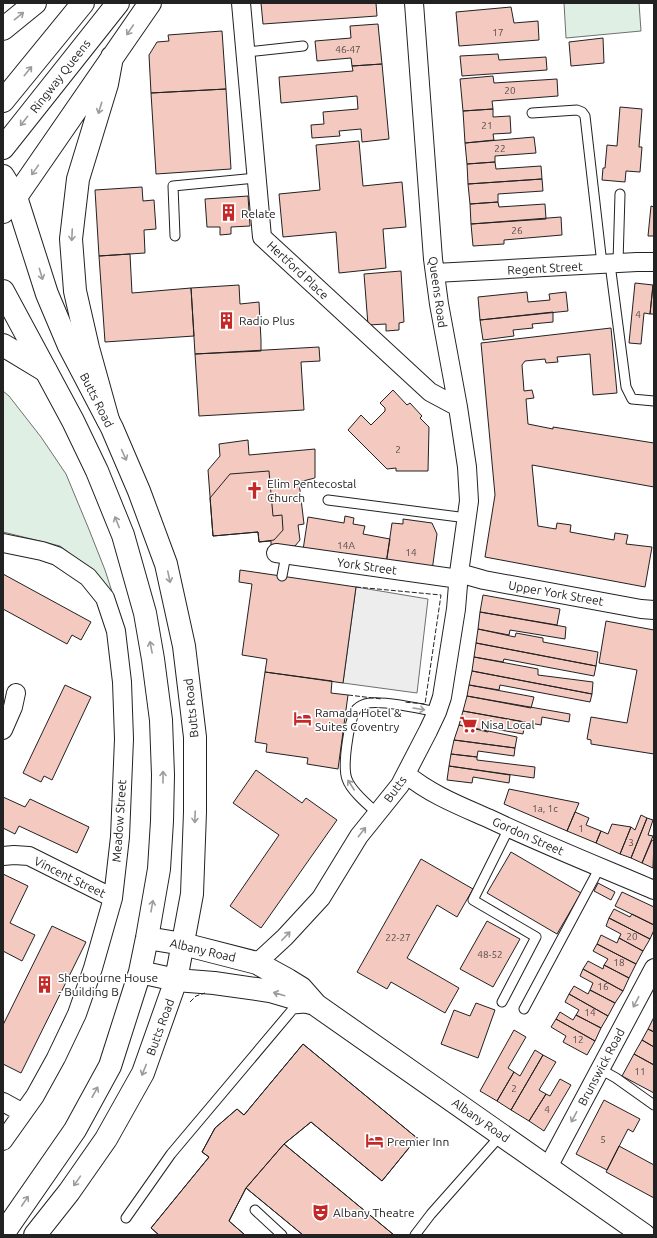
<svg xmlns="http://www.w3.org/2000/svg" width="657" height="1238" font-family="Ubuntu,sans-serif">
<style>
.green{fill:#e0efe3;stroke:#6f6f6f}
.parking{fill:#ededed;stroke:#6f6f6f}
.building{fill:#f3c9c0;stroke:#222}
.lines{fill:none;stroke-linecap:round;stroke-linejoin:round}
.lane-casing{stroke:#222;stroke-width:11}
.street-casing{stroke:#222;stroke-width:20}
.secondary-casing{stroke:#222;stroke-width:24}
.highway-casing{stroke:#222;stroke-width:24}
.lane{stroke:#fff;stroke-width:9}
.street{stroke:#fff;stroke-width:18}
.secondary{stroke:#fff;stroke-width:22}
.highway{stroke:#fff;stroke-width:22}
.fence{stroke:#222;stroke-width:1;stroke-dasharray:5 2;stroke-linecap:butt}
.oneway{stroke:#9c9c9c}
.labels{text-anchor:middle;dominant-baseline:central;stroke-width:3;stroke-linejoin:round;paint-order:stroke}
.number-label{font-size:10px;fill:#564c4a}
.street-label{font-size:12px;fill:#222;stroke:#fff}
.poi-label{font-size:12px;fill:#222;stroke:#fff;text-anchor:start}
</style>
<rect width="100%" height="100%" fill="#fff"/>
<!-- green -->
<path class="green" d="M 564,3 L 639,3 L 641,31 L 566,38 Z
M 3,391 L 9,396 L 41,437 L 66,474 L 88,527 L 105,570 L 115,601 L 93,571 L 60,546 L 3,532 Z"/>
<!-- parking -->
<path class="parking" d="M 356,587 L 428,599 L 417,693 L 343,683 Z"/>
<!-- building -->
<path class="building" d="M 261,3 L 376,3 L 377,16 L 263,24 Z
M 511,7 L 514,23 L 538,21 L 539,40 L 459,46 L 456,12 Z
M 378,24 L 382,64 L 352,66 L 351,58 L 317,61 L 315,41 L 351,38 L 350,26 Z
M 222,31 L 226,89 L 151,93 L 149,55 L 157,42 L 169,41 L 168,35 Z
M 603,38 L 604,63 L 571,66 L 569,42 Z
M 498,54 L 499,60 L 546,57 L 547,70 L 462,76 L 460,56 Z
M 382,64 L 389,139 L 362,142 L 361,129 L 339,131 L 340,136 L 312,138 L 311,125 L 324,124 L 323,112 L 358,109 L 357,96 L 281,103 L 279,77 L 353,71 L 352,66 Z
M 493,76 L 494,83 L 557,79 L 558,96 L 492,101 L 493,109 L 463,111 L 460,79 Z
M 226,89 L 231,169 L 156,174 L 151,93 Z
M 620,107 L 642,109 L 639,147 L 642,147 L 640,172 L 626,171 L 625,182 L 602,180 L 603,168 L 605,168 L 607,145 L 617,146 Z
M 493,109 L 493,117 L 510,116 L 511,133 L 493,134 L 494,140 L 465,143 L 463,111 Z
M 534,137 L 536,153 L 495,156 L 495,162 L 467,164 L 465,143 Z
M 359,141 L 363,186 L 402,182 L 406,227 L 383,229 L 386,268 L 339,273 L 336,232 L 283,237 L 279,194 L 320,190 L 316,145 Z
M 495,162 L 496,169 L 541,166 L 542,179 L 468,184 L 467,164 Z
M 542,179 L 543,191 L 498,194 L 498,202 L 470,204 L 468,184 Z
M 142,187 L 143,201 L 154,200 L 156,229 L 144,230 L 145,253 L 99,256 L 95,190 Z
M 248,196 L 250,226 L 231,227 L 231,234 L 220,235 L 220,227 L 207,227 L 205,199 Z
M 498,202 L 499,207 L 545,204 L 546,219 L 471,224 L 470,204 Z
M 651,206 L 654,207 L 654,236 L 648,236 Z
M 561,217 L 562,235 L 504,240 L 504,244 L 473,246 L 471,224 Z
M 130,254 L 132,293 L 191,288 L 194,336 L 105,342 L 99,256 Z
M 401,271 L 404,322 L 399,323 L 399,330 L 386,331 L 386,324 L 368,325 L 364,274 Z
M 635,283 L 653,285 L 650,314 L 644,313 L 641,344 L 629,343 Z
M 239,285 L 240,304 L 259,302 L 261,340 L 261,351 L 195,354 L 191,288 Z
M 653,285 L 654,285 L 654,314 L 650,314 Z
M 527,292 L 528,302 L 550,300 L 549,294 L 566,292 L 568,311 L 480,320 L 478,297 Z
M 553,312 L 553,322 L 532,324 L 533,328 L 513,330 L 514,336 L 483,340 L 480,320 Z
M 611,328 L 617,393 L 593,395 L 590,354 L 557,357 L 558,362 L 546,363 L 545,359 L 525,361 L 522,365 L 524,391 L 532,390 L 534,398 L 526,399 L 528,424 L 553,429 L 553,427 L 654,443 L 654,487 L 532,465 L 538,526 L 556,529 L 557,523 L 571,525 L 570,532 L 614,540 L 615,533 L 628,535 L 626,544 L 652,547 L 645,587 L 485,557 L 495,495 L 481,343 Z
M 319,347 L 320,361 L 301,362 L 304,410 L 199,416 L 195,354 Z
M 393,390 L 407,405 L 410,403 L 422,416 L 420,418 L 429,427 L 428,471 L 396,471 L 396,468 L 387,469 L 348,430 L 361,415 L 371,425 L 385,411 L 385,408 L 380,403 Z
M 248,440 L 249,455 L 315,449 L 315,478 L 299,482 L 304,524 L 298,525 L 300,540 L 295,546 L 271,548 L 271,541 L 259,542 L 258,532 L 213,536 L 208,470 L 220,456 L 219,444 Z
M 269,471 L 273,516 L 282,515 L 283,530 L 274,540 L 259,542 L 258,532 L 213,536 L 210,498 L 230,474 Z
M 345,516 L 354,518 L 353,524 L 365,526 L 363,534 L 390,539 L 386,564 L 303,550 L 308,517 L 344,523 Z
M 403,519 L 432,523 L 437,534 L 432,571 L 386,564 L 392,523 L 403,524 Z
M 240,570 L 356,587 L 343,683 L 265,672 L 267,659 L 242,655 L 252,584 L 239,582 Z
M 3,574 L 91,622 L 81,640 L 72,635 L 67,644 L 3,609 Z
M 483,595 L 560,609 L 557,625 L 480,612 Z
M 480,612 L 566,627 L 565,639 L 510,630 L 509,635 L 478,629 Z
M 606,621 L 654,630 L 654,754 L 591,744 L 591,740 L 587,739 L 591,717 L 627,723 L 637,670 L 599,663 Z
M 478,629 L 515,637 L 516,633 L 543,638 L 543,642 L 598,652 L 596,666 L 476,643 Z
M 476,643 L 596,666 L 594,676 L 504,659 L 503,662 L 474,657 Z
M 474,657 L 538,669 L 538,675 L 593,682 L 592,694 L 472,671 Z
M 472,671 L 592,694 L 590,702 L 500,685 L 499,690 L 469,685 Z
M 265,672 L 332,681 L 331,693 L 348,695 L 338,769 L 307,764 L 308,758 L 266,752 L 267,744 L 255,742 Z
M 65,685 L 91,697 L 52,780 L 44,776 L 41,782 L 23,773 Z
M 469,685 L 534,697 L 531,708 L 467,696 Z
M 467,696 L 570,714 L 569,722 L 542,717 L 541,725 L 463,711 Z
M 463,711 L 525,722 L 523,734 L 489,728 L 488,732 L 459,725 Z
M 459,725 L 517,737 L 515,748 L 454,740 Z
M 454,740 L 515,748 L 514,756 L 478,751 L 477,757 L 451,754 Z
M 451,754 L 477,757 L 477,760 L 535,767 L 534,778 L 449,766 Z
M 449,766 L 510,775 L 509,783 L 473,777 L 472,783 L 447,780 Z
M 256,770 L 302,803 L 306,798 L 337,820 L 261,928 L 230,906 L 279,835 L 233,803 Z
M 509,789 L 579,803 L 567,831 L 504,804 Z
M 3,797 L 25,807 L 30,799 L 89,827 L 77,853 L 19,826 L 15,834 L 3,828 Z
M 575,812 L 589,818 L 586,825 L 601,831 L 596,843 L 567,831 Z
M 641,815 L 647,818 L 631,858 L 620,854 L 631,827 L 635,830 Z
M 647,818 L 653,820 L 648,835 L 653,836 L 642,863 L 631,858 Z
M 612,824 L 631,827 L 620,854 L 596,843 L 601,831 L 608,834 Z
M 652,840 L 654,841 L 653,868 L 642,863 Z
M 511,852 L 581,893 L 557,934 L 487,893 Z
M 421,859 L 473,889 L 457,917 L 437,905 L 407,958 L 459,988 L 445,1013 L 391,982 L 387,989 L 357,972 Z
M 3,874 L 28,886 L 10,923 L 35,935 L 22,961 L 3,951 Z
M 598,883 L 615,892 L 611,900 L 594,891 Z
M 622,892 L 654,907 L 654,925 L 615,906 Z
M 614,909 L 630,917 L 632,914 L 654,925 L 654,930 L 650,939 L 609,918 Z
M 609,918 L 650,939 L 643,951 L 619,938 L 621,934 L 606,926 Z
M 487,921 L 520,939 L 493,987 L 460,969 Z
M 52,926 L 86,942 L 21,1073 L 3,1064 L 3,1025 Z
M 601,935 L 617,943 L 619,938 L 643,951 L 636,964 L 597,944 Z
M 597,944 L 636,964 L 629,978 L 604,965 L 608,959 L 593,951 Z
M 588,961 L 603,969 L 604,965 L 629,978 L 623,991 L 583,969 Z
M 583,969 L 623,991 L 615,1003 L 590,990 L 593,983 L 580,976 Z
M 574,986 L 588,994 L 590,990 L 615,1003 L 608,1016 L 569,994 Z
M 569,994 L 608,1016 L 601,1028 L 576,1015 L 579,1010 L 565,1002 Z
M 476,1003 L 495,1010 L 478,1058 L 441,1044 L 454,1010 L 470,1016 Z
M 560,1012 L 573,1020 L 576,1015 L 601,1028 L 595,1041 L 556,1019 Z
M 654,1017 L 654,1032 L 648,1029 Z
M 556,1019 L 595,1041 L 587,1055 L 563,1042 L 566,1036 L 551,1027 Z
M 648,1029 L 654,1032 L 654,1047 L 642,1040 Z
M 514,1030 L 526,1037 L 508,1068 L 514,1072 L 497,1101 L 480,1091 Z
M 642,1040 L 654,1047 L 654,1065 L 634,1054 Z
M 303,1044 L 417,1138 L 382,1181 L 311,1122 L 284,1144 L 394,1235 L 303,1235 L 246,1188 L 229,1221 L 245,1235 L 159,1235 L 151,1228 L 209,1157 L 202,1152 L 215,1128 L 237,1109 L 244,1115 Z
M 303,1044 L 417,1138 L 382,1181 L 311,1122 L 284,1144 L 246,1188 L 229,1221 L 245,1235 L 159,1235 L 151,1228 L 209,1157 L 202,1152 L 215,1128 L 237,1109 L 244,1115 Z
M 535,1050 L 543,1055 L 511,1110 L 497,1101 L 514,1072 L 520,1076 Z
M 634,1054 L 654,1065 L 654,1093 L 622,1076 Z
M 543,1055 L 556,1062 L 539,1090 L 546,1094 L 529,1121 L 511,1110 Z
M 560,1079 L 571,1085 L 544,1131 L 529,1121 L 546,1094 L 550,1096 Z
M 604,1100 L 640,1119 L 633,1132 L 628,1129 L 607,1170 L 576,1154 Z
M 284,1144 L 394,1235 L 303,1235 L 246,1188 Z
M 619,1146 L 654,1165 L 654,1198 L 606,1172 Z"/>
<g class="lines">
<defs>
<path id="lane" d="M 246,52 L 303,46
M 532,113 L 577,110 L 582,112 L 585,116 L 602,264
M 175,236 L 173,186 L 257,178
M 618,263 L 620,194
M 610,264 L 626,387 L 632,399 L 654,401
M 328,500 L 467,518
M 282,576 L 286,555
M 377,813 C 368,805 351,791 347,779 C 342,766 349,723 355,711 C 357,708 362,705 365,704 C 376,699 423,709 437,712
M 502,1002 L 536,937 L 473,900 L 509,828
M 524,1009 L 600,867
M 600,1069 L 616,1078 L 654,1105
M 255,1210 L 282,1235
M 126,1218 L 171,1154 L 293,1009 L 305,1008
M 415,1235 L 431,1214 L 501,1135"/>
<path id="street" d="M 241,3 L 262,237 L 430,392 L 458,407
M 435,273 L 637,262 L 654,262
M 3,543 L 42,551 L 57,556 L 88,577 L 105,598 L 116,631 L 122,682 L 124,739 L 120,837 L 113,898 L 93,968 L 77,1014 L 56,1058 L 35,1096 L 3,1141
M 276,553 L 459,579
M 459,573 L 484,580 L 641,609 L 654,610
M 3,730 L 13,707 L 16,693
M 406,774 C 431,795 463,807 492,820 C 545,845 600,867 654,890
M 3,856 L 14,855 L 29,856 L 113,898
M 257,963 L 285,937 L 321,898 L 359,836 L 400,785 L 428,731 L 437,712 L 442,697 L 456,609 L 459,573 L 469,501 L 467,467 L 458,407 L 439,304 L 433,259 L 414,3
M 3,1102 L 23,1113
M 548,1167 L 654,968"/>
<path id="secondary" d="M 3,176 L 16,197 L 47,294 L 69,346 L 112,428 L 139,491 L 166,564 L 184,646 L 195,737 L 195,812 L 192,894 L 176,980 L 143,1073 L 106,1139 L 69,1192 L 35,1235
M 3,291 L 73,421 L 97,471 L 123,535 L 145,613 L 153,659 L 161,720 L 163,775 L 162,821 L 159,869 L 147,938 L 140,972 L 110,1066 L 75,1130 L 3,1234
M 147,938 L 183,944 L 257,963 L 288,980 L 301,988 L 316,1005 L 644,1235
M 140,972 L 176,980 L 214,983 L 270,991 L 311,1003"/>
<path id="highway" d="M 3,29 L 35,3
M 3,101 L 83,3
M 3,148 L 118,3
M 3,212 L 16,197 L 150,3
M 3,345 L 46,371
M 108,420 L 88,348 L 75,291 L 71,239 L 78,179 L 107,84 L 112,57"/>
</defs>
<!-- lane casing -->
<use href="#lane" class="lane-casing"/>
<!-- street casing -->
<use href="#street" class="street-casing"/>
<!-- secondary casing -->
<use href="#secondary" class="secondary-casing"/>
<!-- highway casing -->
<use href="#highway" class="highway-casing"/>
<!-- lane -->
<use href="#lane" class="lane"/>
<!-- street -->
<use href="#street" class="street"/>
<!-- secondary -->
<use href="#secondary" class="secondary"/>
<!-- highway -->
<use href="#highway" class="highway"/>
<!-- fence -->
<path class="fence" d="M 356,587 L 441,595 L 425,704 L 404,702
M 348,695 L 382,699
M 190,1002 L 196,996 L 205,993"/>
</g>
<!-- one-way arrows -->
<defs><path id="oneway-shaft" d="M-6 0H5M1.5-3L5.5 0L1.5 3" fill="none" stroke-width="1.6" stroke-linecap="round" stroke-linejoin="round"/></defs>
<g class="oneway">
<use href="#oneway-shaft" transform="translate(19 16) rotate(-39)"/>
<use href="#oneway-shaft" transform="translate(130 30) rotate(124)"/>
<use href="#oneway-shaft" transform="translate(28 71) rotate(-51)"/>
<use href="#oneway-shaft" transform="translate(100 108) rotate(107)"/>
<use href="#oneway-shaft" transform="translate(24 121) rotate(128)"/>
<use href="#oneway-shaft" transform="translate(35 170) rotate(125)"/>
<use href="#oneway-shaft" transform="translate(72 235) rotate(93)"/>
<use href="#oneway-shaft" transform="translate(41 274) rotate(73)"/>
<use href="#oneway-shaft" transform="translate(124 455) rotate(66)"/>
<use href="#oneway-shaft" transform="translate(117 522) rotate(-112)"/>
<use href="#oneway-shaft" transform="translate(169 577) rotate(78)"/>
<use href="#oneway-shaft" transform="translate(151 647) rotate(-101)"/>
<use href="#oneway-shaft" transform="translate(419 709) rotate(9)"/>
<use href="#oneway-shaft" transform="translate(163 777) rotate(-90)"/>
<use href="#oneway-shaft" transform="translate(351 785) rotate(-123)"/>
<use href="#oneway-shaft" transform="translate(195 817) rotate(92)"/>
<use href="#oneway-shaft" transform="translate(362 832) rotate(-52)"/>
<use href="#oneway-shaft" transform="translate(152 906) rotate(-80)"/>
<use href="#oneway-shaft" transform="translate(286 936) rotate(-46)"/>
<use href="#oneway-shaft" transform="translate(279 994) rotate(-164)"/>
<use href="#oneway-shaft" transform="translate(636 1002) rotate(118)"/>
<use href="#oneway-shaft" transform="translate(144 1070) rotate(112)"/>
<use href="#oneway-shaft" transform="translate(95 1092) rotate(-61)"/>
<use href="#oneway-shaft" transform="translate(574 1117) rotate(118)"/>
<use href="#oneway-shaft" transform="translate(77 1181) rotate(125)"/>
<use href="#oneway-shaft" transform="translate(25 1201) rotate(-56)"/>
</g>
<!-- icons -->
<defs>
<symbol id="building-bare" viewBox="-9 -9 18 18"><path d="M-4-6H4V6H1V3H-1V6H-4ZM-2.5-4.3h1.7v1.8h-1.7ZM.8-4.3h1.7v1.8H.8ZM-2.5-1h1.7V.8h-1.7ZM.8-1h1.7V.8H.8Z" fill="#c62828" stroke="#fff" stroke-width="2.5" paint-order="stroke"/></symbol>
<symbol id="church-bare" viewBox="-9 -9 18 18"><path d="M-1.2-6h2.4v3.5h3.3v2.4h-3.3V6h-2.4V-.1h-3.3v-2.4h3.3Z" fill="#c62828" stroke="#fff" stroke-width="2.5" paint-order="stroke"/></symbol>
<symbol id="hotel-bare" viewBox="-9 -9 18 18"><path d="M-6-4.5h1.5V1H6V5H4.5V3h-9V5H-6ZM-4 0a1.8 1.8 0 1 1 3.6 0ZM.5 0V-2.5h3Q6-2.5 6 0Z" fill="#c62828" stroke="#fff" stroke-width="2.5" paint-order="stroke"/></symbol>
<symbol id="supermarket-bare" viewBox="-9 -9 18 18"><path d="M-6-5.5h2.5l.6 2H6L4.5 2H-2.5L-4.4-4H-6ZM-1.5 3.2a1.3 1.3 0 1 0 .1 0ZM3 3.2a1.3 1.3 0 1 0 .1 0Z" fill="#c62828" stroke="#fff" stroke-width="2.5" paint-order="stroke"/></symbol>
<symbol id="theatre-bare" viewBox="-9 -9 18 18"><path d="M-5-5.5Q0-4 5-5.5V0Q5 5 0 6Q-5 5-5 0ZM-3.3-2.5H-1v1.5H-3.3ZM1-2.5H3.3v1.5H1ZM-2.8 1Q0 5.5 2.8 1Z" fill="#c62828" stroke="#fff" stroke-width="2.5" paint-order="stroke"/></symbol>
</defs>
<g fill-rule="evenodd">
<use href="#building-bare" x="216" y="200" width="25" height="25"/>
<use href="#building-bare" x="214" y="308" width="25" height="25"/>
<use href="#church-bare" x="242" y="478" width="25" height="25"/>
<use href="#hotel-bare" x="290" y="706" width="25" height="25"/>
<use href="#supermarket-bare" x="456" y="712" width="25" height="25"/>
<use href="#building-bare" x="32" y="972" width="25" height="25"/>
<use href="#hotel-bare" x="362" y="1128" width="25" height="25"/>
<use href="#theatre-bare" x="308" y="1200" width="25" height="25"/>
</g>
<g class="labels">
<!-- number labels -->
<g class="number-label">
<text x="498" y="32">17</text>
<text x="348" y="49">46-47</text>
<text x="510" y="90">20</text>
<text x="487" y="125">21</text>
<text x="500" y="148">22</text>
<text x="517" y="230">26</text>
<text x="638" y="314">4</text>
<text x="398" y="449">2</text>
<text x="346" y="545">14A</text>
<text x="411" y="552">14</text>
<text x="545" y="808">1a, 1c</text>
<text x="581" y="828">1</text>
<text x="631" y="842">3</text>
<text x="632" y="936">20</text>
<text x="398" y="937">22-27</text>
<text x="490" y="954">48-52</text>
<text x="619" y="962">18</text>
<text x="603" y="986">16</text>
<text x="590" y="1012">14</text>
<text x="578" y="1039">12</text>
<text x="640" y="1071">11</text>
<text x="514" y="1088">2</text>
<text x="547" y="1109">4</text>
<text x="603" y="1139">5</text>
</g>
<!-- street labels -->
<g class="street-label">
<text transform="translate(60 76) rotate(-52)">Ringway Queens</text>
<text transform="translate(545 268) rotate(-3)">Regent Street</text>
<text transform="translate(298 270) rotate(43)">Hertford Place</text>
<text transform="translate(438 292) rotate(82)">Queens Road</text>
<text transform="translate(97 400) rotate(63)">Butts Road</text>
<text transform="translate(367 566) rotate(8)">York Street</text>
<text transform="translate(556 593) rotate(10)">Upper York Street</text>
<text transform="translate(191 708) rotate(-96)">Butts Road</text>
<text transform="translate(395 789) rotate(-54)">Butts</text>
<text transform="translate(119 821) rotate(-86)">Meadow Street</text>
<text transform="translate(528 836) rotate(24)">Gordon Street</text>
<text transform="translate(70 877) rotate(26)">Vincent Street</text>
<text transform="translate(203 950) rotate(13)">Albany Road</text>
<text transform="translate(160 1027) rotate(-70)">Butts Road</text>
<text transform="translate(601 1067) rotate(-62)">Brunswick Road</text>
<text transform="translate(481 1120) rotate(35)">Albany Road</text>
</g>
<!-- poi labels -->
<g class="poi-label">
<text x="241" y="213">Relate</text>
<text x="239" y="320">Radio Plus</text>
<text x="267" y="483">Elim Pentecostal<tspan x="267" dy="14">Church</tspan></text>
<text x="315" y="712">Ramada Hotel &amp;<tspan x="315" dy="14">Suites Coventry</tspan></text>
<text x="481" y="724">Nisa Local</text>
<text x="58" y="977">Sherbourne House<tspan x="58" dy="14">- Building B</tspan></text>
<text x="387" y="1141">Premier Inn</text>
<text x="333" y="1212">Albany Theatre</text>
</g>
</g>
<!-- border -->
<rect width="657" height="1238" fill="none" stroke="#222222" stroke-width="8"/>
</svg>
